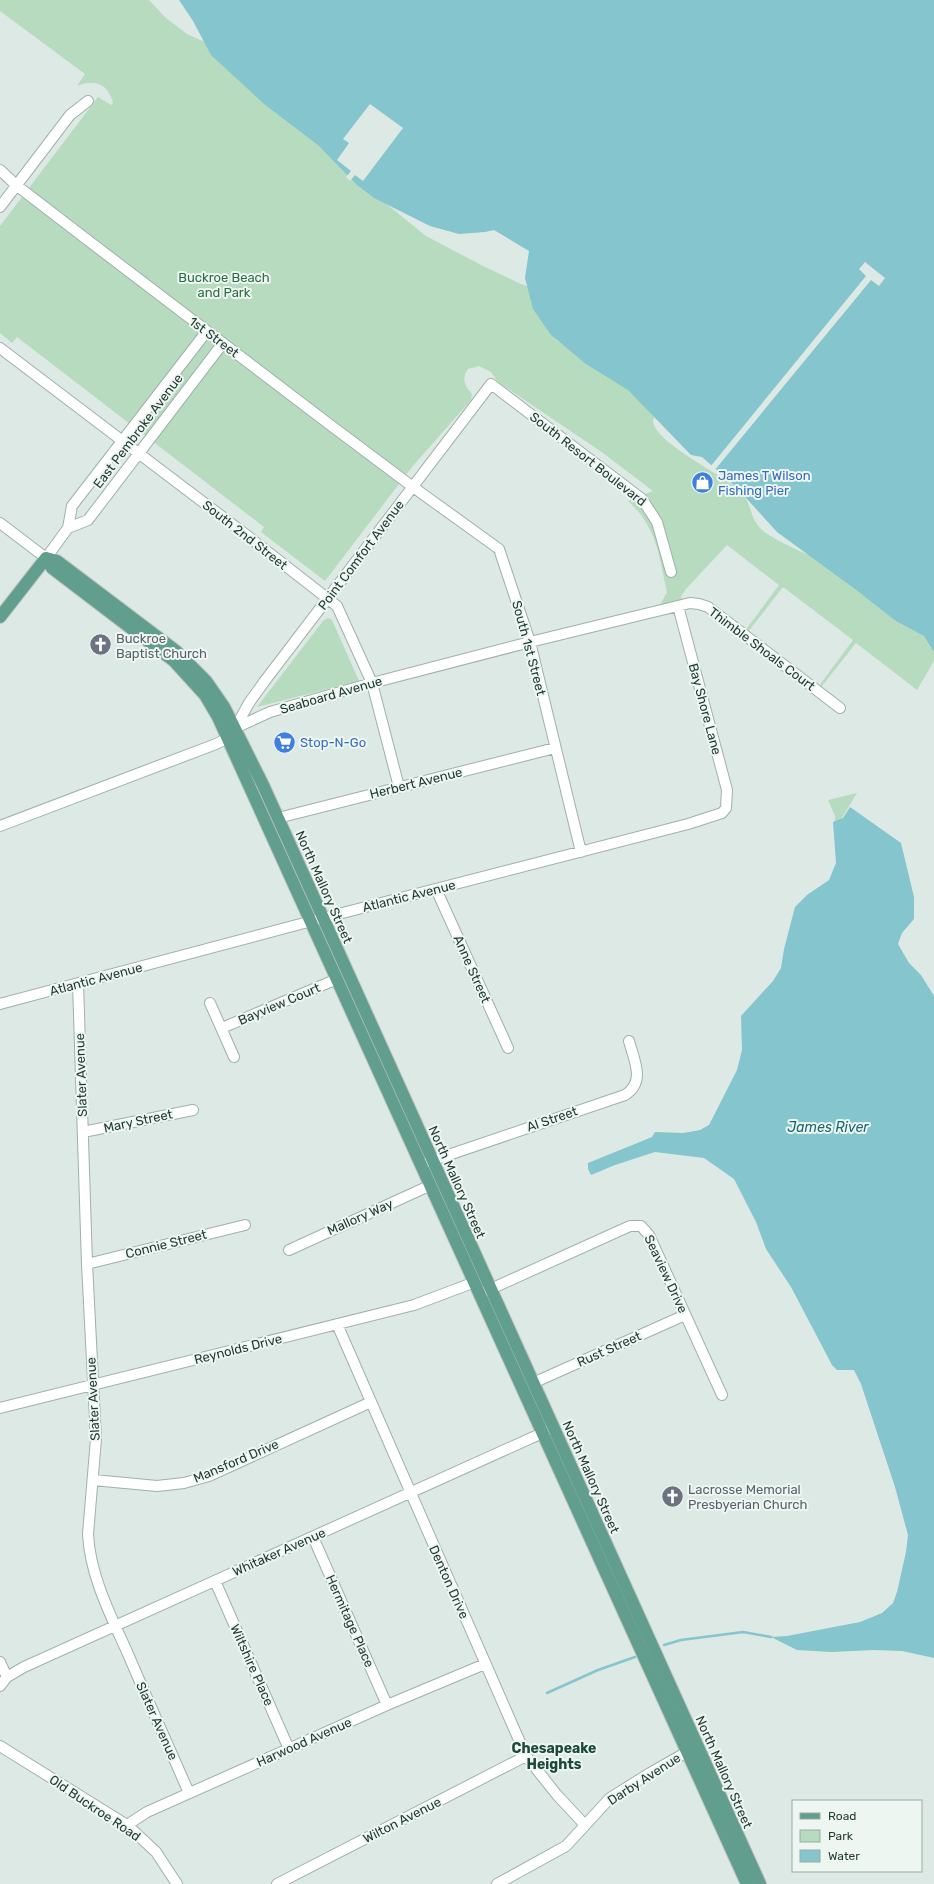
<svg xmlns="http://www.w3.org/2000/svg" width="934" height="1884" font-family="Rubik,sans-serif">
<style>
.green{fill:#b6dbbf}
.water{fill:#85c5ce}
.pier{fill:#dde9e4}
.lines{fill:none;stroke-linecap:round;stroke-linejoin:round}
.stream{stroke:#85c5ce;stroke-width:2.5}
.minor-casing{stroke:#a0b0ab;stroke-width:12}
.major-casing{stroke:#bcc3c1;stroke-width:14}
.minor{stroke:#fff;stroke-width:10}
.major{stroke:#629e8e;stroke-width:12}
.labels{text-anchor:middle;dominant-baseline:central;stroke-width:4;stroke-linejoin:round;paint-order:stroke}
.park-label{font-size:13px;fill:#2b6e43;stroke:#eef6f2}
.street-label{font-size:13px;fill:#1f3831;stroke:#eef6f2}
.shop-label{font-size:13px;fill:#366cbe;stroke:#eef6f2;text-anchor:start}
.worship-label{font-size:13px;fill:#5b616d;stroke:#eef6f2;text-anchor:start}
.water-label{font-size:14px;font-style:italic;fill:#1b6672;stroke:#eef6f2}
.neighbourhood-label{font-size:14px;font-weight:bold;fill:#1c493d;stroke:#eef6f2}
</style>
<rect width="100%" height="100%" fill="#dde9e4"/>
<!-- green -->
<path class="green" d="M 0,0 L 149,0 L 166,18 L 187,34 L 236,56 L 368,189 L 426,236 L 483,266 L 521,284 L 545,292 L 549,329 L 556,340 L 658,409 C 657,413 653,418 653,422 C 657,444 722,474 740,491 C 755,506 747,522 769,535 C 790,548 812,556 835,566 C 868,582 901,597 934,612 L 934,661 L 917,690 L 856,643 L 818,691 L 816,690 L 853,640 L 783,587 L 744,637 L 742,635 L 779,585 L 727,545 L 686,589 L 681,596 L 682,600 L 660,605 L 667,592 C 659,556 657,527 628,501 L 653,491 L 603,453 L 498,382 L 491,372 L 479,366 L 468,369 C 461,379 465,386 472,394 L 471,400 L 412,467 L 325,581 L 261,532 L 264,527 L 17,337 L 12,343 L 0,333 L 0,226 L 98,97 L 111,105 L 113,103 C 108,83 94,79 77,86 L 85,74 L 0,11 Z
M 328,618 L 332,620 L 359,681 L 257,707 L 323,621 Z
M 857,793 L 834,831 L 835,816 L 828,800 Z"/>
<!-- water -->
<path class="water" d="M 179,0 L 934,0 L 934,652 L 924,636 L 896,621 L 855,589 L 777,532 L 737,488 L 702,457 L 691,455 L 628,390 L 586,364 L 551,335 L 533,309 L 525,278 L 529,251 L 494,230 L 485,232 L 459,234 L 430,226 L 374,198 L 357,185 L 318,145 L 264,104 L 211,55 L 193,21 Z
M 850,807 L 901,843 L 914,897 L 914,919 L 902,933 L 898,944 L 909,963 L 921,975 L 934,996 L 934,1658 L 902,1651 L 874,1650 L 831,1652 L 797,1650 L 771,1637 L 787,1636 L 860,1622 L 882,1613 L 893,1603 L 897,1592 L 906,1552 L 908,1535 L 895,1487 L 861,1384 L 854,1370 L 837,1370 L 832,1365 L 791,1287 L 766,1249 L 756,1222 L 734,1179 L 704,1158 L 655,1152 L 615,1165 L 591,1175 L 588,1169 L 588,1163 L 652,1137 L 655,1132 L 683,1133 L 700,1130 L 709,1125 L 737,1070 L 742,1050 L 741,1016 L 773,981 L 781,968 L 784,949 L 795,907 L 807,895 L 829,880 L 836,863 L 833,822 L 843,818 Z"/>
<!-- pier -->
<path class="pier" d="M 370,104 L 403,128 L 363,181 L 355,175 L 350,181 L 346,177 L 351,171 L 337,160 L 349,143 L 343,139 Z
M 865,262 L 885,278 L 879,286 L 871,280 L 714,471 L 710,467 L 866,276 L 859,269 Z"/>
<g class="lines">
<!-- stream -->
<path class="stream" d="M 664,1645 L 681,1640 L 743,1632 L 771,1637
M 547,1693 L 598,1670 L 635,1657"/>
<defs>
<path id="minor" d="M 0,170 L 16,185 L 81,235 L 329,424 L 413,487 L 499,549 L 530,642 L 581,852
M 0,207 L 70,115 L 88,101
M 0,348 L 245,534 L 337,606 L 372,683 L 399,787
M 0,523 L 46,558 L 68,528 L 72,506 L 207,331
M 68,528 L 88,520 L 223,343
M 235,728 L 249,703 L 264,682 L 491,384 L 642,499 L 657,522 L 671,572
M 278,818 L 555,748
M 0,826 L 216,744 L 222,741 L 235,728 L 270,712 L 372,683 L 530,642 L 690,603 L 699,604 L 708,607 L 840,708
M 436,889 L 508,1048
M 78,983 L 87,1264 L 96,1439 L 88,1534 C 90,1576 111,1616 128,1654 C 148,1701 169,1747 189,1793
M 210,1003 L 234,1057
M 0,1004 L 323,918 L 688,824 L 722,813 L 726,808 L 727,790 L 678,606
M 222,1028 L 337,979
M 83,1132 L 193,1110
M 422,1164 L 625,1095 C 646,1082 634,1060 629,1041
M 289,1250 L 431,1185
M 87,1264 L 245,1225
M 484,1292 L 630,1226 L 641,1226 L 649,1235 L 722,1395
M 337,1324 L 526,1756 L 557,1795 L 585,1825
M 533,1383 L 685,1315
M 0,1408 L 414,1305 L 475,1282
M 93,1480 L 157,1486 L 184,1483 L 209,1476 L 371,1402
M 313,1537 L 387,1705
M 215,1581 L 289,1749
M 0,1662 L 7,1677 L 0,1686
M 7,1677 L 24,1667 L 549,1430
M 0,1746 L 127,1825 L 156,1852 L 177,1884
M 127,1825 L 147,1812 L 387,1705 L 485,1664
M 277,1884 L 526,1756
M 497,1884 L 566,1846 L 610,1798 L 650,1773 L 694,1748"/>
<path id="major" d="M 46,558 L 57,561 L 176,651 L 206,681 L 224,707 L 263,785 L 760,1884
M 46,558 L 52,568 L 174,661 L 205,695 L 218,717 L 747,1884
M 0,617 L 46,558"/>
</defs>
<!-- minor casing -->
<use href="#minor" class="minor-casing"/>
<!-- major casing -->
<use href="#major" class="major-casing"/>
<!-- minor -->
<use href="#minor" class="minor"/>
<!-- major -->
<use href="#major" class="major"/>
</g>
<!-- icons -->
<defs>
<symbol id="shop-disc" viewBox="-11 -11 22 22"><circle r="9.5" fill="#3f7fe0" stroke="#eef6f2"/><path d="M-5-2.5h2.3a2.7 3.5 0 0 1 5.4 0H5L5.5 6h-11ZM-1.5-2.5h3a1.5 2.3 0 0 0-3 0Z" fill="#fff"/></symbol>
<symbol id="church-disc" viewBox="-11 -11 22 22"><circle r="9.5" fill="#6b7280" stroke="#eef6f2"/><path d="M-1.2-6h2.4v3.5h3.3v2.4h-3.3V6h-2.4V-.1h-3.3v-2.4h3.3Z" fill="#fff"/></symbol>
<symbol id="supermarket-disc" viewBox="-11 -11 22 22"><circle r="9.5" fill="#3f7fe0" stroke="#eef6f2"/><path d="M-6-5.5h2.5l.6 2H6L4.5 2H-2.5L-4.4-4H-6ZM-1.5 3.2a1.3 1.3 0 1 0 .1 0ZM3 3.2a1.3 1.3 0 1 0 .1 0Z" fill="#fff"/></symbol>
</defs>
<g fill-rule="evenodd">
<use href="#shop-disc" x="690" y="470" width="25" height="25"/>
<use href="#church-disc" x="88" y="632" width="25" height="25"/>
<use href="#supermarket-disc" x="272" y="730" width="25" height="25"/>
<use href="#church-disc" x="660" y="1484" width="25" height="25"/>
</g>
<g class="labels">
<!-- park labels -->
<g class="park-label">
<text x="224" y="277">Buckroe Beach<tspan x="224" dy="15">and Park</tspan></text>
</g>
<!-- street labels -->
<g class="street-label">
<text transform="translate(214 337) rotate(37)">1st Street</text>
<text transform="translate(138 431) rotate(-53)">East Pembroke Avenue</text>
<text transform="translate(588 459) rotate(38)">South Resort Boulevard</text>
<text transform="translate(245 535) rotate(38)">South 2nd Street</text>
<text transform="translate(361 555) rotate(-53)">Point Comfort Avenue</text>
<text transform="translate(529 648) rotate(75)">South 1st Street</text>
<text transform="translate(762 649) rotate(37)">Thimble Shoals Court</text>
<text transform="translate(331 695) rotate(-16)">Seaboard Avenue</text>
<text transform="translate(705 709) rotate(75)">Bay Shore Lane</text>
<text transform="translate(416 783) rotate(-14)">Herbert Avenue</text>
<text transform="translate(324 887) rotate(66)">North Mallory Street</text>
<text transform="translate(409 896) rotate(-14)">Atlantic Avenue</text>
<text transform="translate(472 969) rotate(66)">Anne Street</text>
<text transform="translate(96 979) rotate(-15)">Atlantic Avenue</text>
<text transform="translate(279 1004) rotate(-23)">Bayview Court</text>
<text transform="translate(81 1075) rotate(-92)">Slater Avenue</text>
<text transform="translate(552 1119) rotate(-19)">Al Street</text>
<text transform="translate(138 1121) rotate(-12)">Mary Street</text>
<text transform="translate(457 1182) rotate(66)">North Mallory Street</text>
<text transform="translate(360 1217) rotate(-24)">Mallory Way</text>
<text transform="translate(166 1244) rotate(-14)">Connie Street</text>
<text transform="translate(666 1274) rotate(65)">Seaview Drive</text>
<text transform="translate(238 1349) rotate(-14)">Reynolds Drive</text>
<text transform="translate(609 1349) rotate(-24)">Rust Street</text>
<text transform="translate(93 1399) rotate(-93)">Slater Avenue</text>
<text transform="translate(236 1461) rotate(-23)">Mansford Drive</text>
<text transform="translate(591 1477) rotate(66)">North Mallory Street</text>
<text transform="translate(279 1552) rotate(-24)">Whitaker Avenue</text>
<text transform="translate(449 1582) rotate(66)">Denton Drive</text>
<text transform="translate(350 1621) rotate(66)">Hermitage Place</text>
<text transform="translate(252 1665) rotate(66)">Wiltshire Place</text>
<text transform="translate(157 1721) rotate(66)">Slater Avenue</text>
<text transform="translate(304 1742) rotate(-24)">Harwood Avenue</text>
<text transform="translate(724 1772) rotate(66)">North Mallory Street</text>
<text transform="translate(644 1779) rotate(-33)">Darby Avenue</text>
<text transform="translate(95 1808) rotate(34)">Old Buckroe Road</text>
<text transform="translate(402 1820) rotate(-27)">Wilton Avenue</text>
</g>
<!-- shop labels -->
<g class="shop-label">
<text x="718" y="475">James T Wilson<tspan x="718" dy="15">Fishing Pier</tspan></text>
<text x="300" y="742">Stop-N-Go</text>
</g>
<!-- worship labels -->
<g class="worship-label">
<text x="116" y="638">Buckroe<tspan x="116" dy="15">Baptist Church</tspan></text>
<text x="688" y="1489">Lacrosse Memorial<tspan x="688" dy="15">Presbyerian Church</tspan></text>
</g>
<!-- water labels -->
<g class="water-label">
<text x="828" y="1127">James River</text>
</g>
<!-- neighbourhood labels -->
<g class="neighbourhood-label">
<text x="554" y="1748">Chesapeake<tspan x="554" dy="16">Heights</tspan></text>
</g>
</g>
<!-- legend -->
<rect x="792" y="1800" width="130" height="72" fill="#eef6f2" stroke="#9baaa5"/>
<rect x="800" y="1813" width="20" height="6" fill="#629e8e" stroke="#9baaa5"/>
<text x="828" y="1820" font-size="12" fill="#1f3831">Road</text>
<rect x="800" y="1830" width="20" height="12" fill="#b6dbbf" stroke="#9baaa5"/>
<text x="828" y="1840" font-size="12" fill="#1f3831">Park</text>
<rect x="800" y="1850" width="20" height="12" fill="#85c5ce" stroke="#9baaa5"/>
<text x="828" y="1860" font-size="12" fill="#1f3831">Water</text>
</svg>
